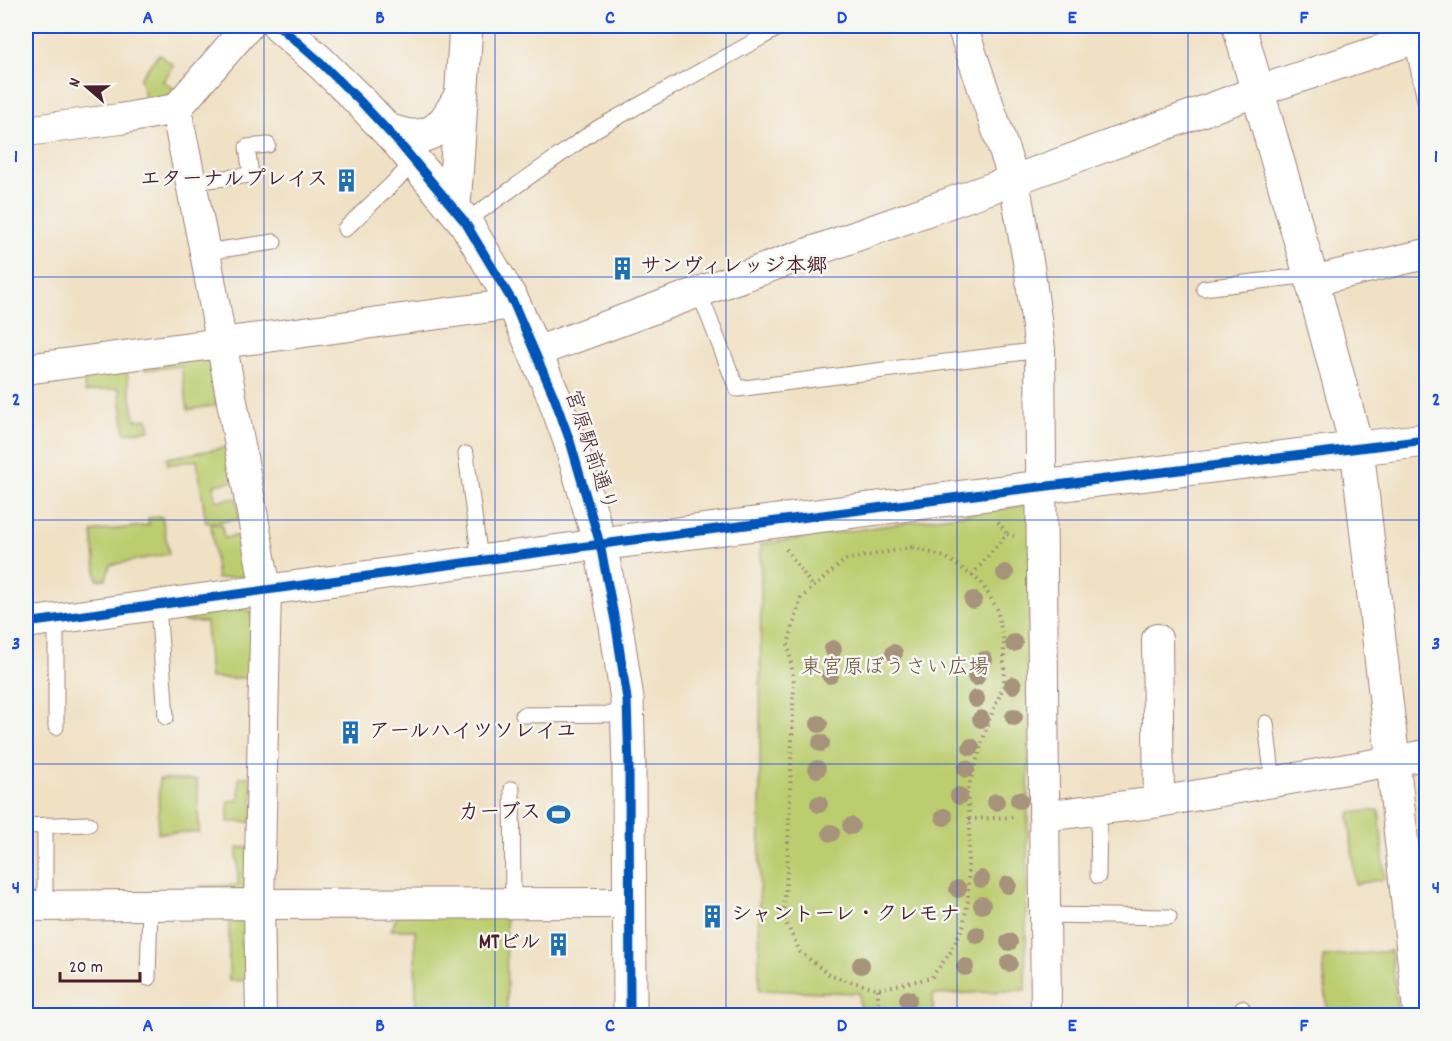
<svg xmlns="http://www.w3.org/2000/svg" width="1452" height="1041" font-family="Dekko,'Klee One',sans-serif">
<style>
.green{fill:#bccd70;stroke:#83764e;stroke-width:1.5}
.lines{fill:none;stroke-linecap:round;stroke-linejoin:round}
.service-casing{stroke:#9d8078;stroke-width:17}
.minor-casing{stroke:#9d8078;stroke-width:32}
.tertiary-casing{stroke:#9d8078;stroke-width:35}
.path{stroke:#9d8078;stroke-width:4;stroke-dasharray:1.5 4.5;stroke-linecap:butt}
.service{stroke:#fff;stroke-width:15}
.minor{stroke:#fff;stroke-width:30}
.tertiary{stroke:#fff;stroke-width:33}
.cycleway-casing{stroke:#f6f6f2;stroke-width:13}
.cycleway{stroke:#0057b8;stroke-width:9}
.tree{fill:#a7937c}
.grid{fill:none;stroke:#1d4ed8;stroke-width:1.5;stroke-opacity:0.55}
.labels{text-anchor:middle;dominant-baseline:central;stroke-width:5;stroke-linejoin:round;paint-order:stroke}
.poi-label{font-size:21px;font-weight:bold;fill:#4a1f2b;stroke:#f6f6f2;text-anchor:end}
.street-label{font-size:21px;fill:#4a1f2b;stroke:#f6f6f2}
.park-label{font-size:21px;fill:#6c5340;stroke:#f6f6f2}
.neatline{fill:none;stroke:#1d4ed8;stroke-width:2}
.grid-label{font-size:20px;text-anchor:middle;font-weight:bold;fill:#1d4ed8}
</style>
<rect width="100%" height="100%" fill="#f6f6f2"/>
<filter id="ink" filterUnits="userSpaceOnUse"><feTurbulence type="fractalNoise" baseFrequency=".0167" numOctaves="2"/><feDisplacementMap in="SourceGraphic" scale="12" xChannelSelector="R" yChannelSelector="G"/><feConvolveMatrix kernelMatrix="1 2 1 2 8 2 1 2 1" color-interpolation-filters="sRGB"/></filter>
<filter id="wash" filterUnits="userSpaceOnUse"><feTurbulence type="fractalNoise" baseFrequency=".008" numOctaves="4" result="noise"/><feDisplacementMap in="SourceGraphic" scale="24" xChannelSelector="R" yChannelSelector="G"/><feGaussianBlur stdDeviation="1.35" result="paint"/><feColorMatrix in="noise" values="0 0 0 0 0 0 0 0 0 0 0 0 0 0 0 0 0 1.4 0 .05"/><feComposite in="paint" operator="in"/></filter>
<g filter="url(#wash)">
<rect width="100%" height="100%" fill="#f0e1c5"/>
<!-- green -->
<path class="green" d="M 159,54 L 174,66 L 163,81 L 179,92 L 147,103 L 140,78 Z
M 201,357 L 210,363 L 218,405 L 188,410 L 181,366 L 145,370 L 144,364 Z
M 126,367 L 135,420 L 148,419 L 150,430 L 125,433 L 119,388 L 85,392 L 83,372 Z
M 227,447 L 234,481 L 214,485 L 216,501 L 237,498 L 240,519 L 206,523 L 197,460 L 168,465 L 167,458 Z
M 1033,504 L 1025,990 L 933,995 L 933,1016 L 860,1015 L 859,993 L 759,990 L 761,544 Z
M 162,517 L 169,554 L 110,565 L 106,579 L 97,580 L 92,532 L 149,525 L 148,518 Z
M 211,524 L 222,524 L 224,538 L 243,535 L 248,568 L 243,576 L 217,579 Z
M 244,608 L 253,613 L 254,678 L 210,678 L 206,622 L 184,622 L 184,617 Z
M 239,777 L 252,777 L 253,822 L 228,822 L 228,801 L 239,800 Z
M 159,779 L 197,780 L 199,832 L 158,833 Z
M 1379,810 L 1385,879 L 1355,884 L 1349,813 Z
M 253,847 L 253,891 L 200,898 L 201,886 L 238,885 L 237,848 Z
M 398,914 L 506,915 L 507,1015 L 416,1015 L 415,930 L 391,930 Z
M 246,918 L 252,980 L 229,981 L 229,919 Z
M 1391,951 L 1398,1015 L 1327,1015 L 1323,957 Z"/>
</g>
<g filter="url(#ink)">
<g class="lines">
<defs>
<path id="service" d="M 1412,40 L 1426,104
M 191,182 L 251,175 L 247,147 L 268,145
M 465,222 L 598,128 L 782,26
M 345,229 L 415,162
M 205,252 L 274,242
M 1204,288 L 1310,275
M 699,292 L 737,389 L 1040,350
M 466,454 L 480,561
M 158,605 L 166,717
M 56,619 L 56,727
M 523,715 L 627,714
M 1266,723 L 1273,782
M 512,789 L 513,903
M 26,826 L 89,824
M 1098,876 L 1099,809
M 45,906 L 45,825
M 1045,915 L 1169,917
M 148,978 L 150,905
M 1242,1016 L 1242,1008"/>
<path id="minor" d="M 962,26 L 1014,180 L 1030,273 L 1040,350 L 1046,1016
M 176,109 L 205,252 L 266,590 L 259,904 L 261,1016
M 26,131 L 120,119 L 176,109 L 248,26
M 1312,281 L 1426,254
M 536,352 L 699,292 L 1014,180 L 1258,91 L 1426,35
M 26,369 L 514,304
M 26,623 L 600,544
M 1157,639 L 1159,802
M 1044,816 L 1159,802 L 1426,755
M 26,906 L 259,904 L 630,903"/>
<path id="tertiary" d="M 279,26 L 319,61 L 361,102 L 400,144 L 465,222 L 514,304 L 554,397 L 570,441 L 600,544 L 616,626 L 627,699 L 629,769 L 630,1016
M 1239,26 L 1312,281 L 1357,448 L 1393,761 L 1420,1016
M 387,130 C 395,132 403,135 411,136 C 439,138 449,116 461,95
M 454,207 L 466,26
M 600,544 L 1041,487 L 1426,440"/>
</defs>
<!-- service casing -->
<use href="#service" class="service-casing"/>
<!-- minor casing -->
<use href="#minor" class="minor-casing"/>
<!-- tertiary casing -->
<use href="#tertiary" class="tertiary-casing"/>
<!-- path -->
<path class="path" d="M 998,522 L 1007,534
M 913,547 L 947,558 L 981,582 L 997,609 L 1004,643 L 1004,685 L 988,723 L 967,792 L 970,826 L 968,861 L 968,900 L 963,926 L 950,953 L 931,978 L 878,989 L 831,976 L 800,952 L 783,916 L 787,874 L 794,683 L 788,644 L 801,598 L 845,560 Z
M 786,549 L 814,588
M 972,575 L 1007,534 L 1014,536
M 969,819 L 1016,817
M 878,989 L 878,1016"/>
<!-- service -->
<use href="#service" class="service"/>
<!-- minor -->
<use href="#minor" class="minor"/>
<!-- tertiary -->
<use href="#tertiary" class="tertiary"/>
<defs>
<path id="cycleway" d="M 279,26 L 319,61 L 361,102 L 400,144 L 465,222 L 514,304 L 554,397 L 570,441 L 600,544 L 616,626 L 627,699 L 629,769 L 630,1016
M 26,623 L 572,548 L 982,494 L 1426,440"/>
</defs>
<!-- cycleway casing -->
<use href="#cycleway" class="cycleway-casing"/>
<!-- cycleway -->
<use href="#cycleway" class="cycleway"/>
</g>
<!-- trees -->
<g class="tree">
<circle cx="1005" cy="573" r="9"/>
<circle cx="973" cy="600" r="9"/>
<circle cx="1014" cy="643" r="9"/>
<circle cx="833" cy="649" r="9"/>
<circle cx="894" cy="653" r="9"/>
<circle cx="984" cy="660" r="9"/>
<circle cx="830" cy="675" r="9"/>
<circle cx="976" cy="677" r="9"/>
<circle cx="1013" cy="685" r="9"/>
<circle cx="976" cy="699" r="9"/>
<circle cx="1014" cy="717" r="9"/>
<circle cx="981" cy="719" r="9"/>
<circle cx="819" cy="724" r="9"/>
<circle cx="821" cy="743" r="9"/>
<circle cx="971" cy="747" r="9"/>
<circle cx="817" cy="769" r="9"/>
<circle cx="966" cy="769" r="9"/>
<circle cx="959" cy="796" r="9"/>
<circle cx="1019" cy="800" r="9"/>
<circle cx="996" cy="802" r="9"/>
<circle cx="819" cy="804" r="9"/>
<circle cx="944" cy="817" r="9"/>
<circle cx="851" cy="826" r="9"/>
<circle cx="831" cy="833" r="9"/>
<circle cx="981" cy="879" r="9"/>
<circle cx="1008" cy="885" r="9"/>
<circle cx="958" cy="889" r="9"/>
<circle cx="982" cy="905" r="9"/>
<circle cx="977" cy="935" r="9"/>
<circle cx="1009" cy="942" r="9"/>
<circle cx="1009" cy="963" r="9"/>
<circle cx="861" cy="965" r="9"/>
<circle cx="965" cy="967" r="9"/>
<circle cx="908" cy="999" r="9"/>
</g>
</g>
<!-- grid -->
<path class="grid" d="M 264,26 L 264,1016M 495,26 L 495,1016M 726,26 L 726,1016M 957,26 L 957,1016M 1188,26 L 1188,1016M 26,277 L 1426,277M 26,520 L 1426,520M 26,764 L 1426,764"/>
<!-- icons -->
<defs>
<symbol id="building-bare" viewBox="-9 -9 18 18"><path d="M-4-6H4V6H1V3H-1V6H-4ZM-2.5-4.3h1.7v1.8h-1.7ZM.8-4.3h1.7v1.8H.8ZM-2.5-1h1.7V.8h-1.7ZM.8-1h1.7V.8H.8Z" fill="#1f6fb2" stroke="#f6f6f2" stroke-width="2.5" paint-order="stroke"/></symbol>
<symbol id="stadium-bare" viewBox="-9 -9 18 18"><path d="M0-5a6.5 5 0 1 0 0 10a6.5 5 0 1 0 0-10ZM-3.5-1.8h7v3.6h-7Z" fill="#1f6fb2" stroke="#f6f6f2" stroke-width="2.5" paint-order="stroke"/></symbol>
</defs>
<g fill-rule="evenodd">
<use href="#building-bare" x="330" y="164" width="33" height="33"/>
<use href="#building-bare" x="606" y="252" width="33" height="33"/>
<use href="#building-bare" x="334" y="716" width="33" height="33"/>
<use href="#stadium-bare" x="542" y="798" width="33" height="33"/>
<use href="#building-bare" x="696" y="900" width="33" height="33"/>
<use href="#building-bare" x="542" y="928" width="33" height="33"/>
</g>
<g class="labels">
<!-- poi labels -->
<g class="poi-label">
<text x="328" y="181">エターナルプレイス</text>
<text x="640" y="268" text-anchor="start">サンヴィレッジ本郷</text>
<text x="369" y="733" text-anchor="start">アールハイツソレイユ</text>
<text x="541" y="814">カーブス</text>
<text x="731" y="916" text-anchor="start">シャントーレ・クレモナ</text>
<text x="541" y="944">MTビル</text>
</g>
<!-- street labels -->
<g class="street-label">
<text transform="translate(589 451) rotate(72)">宮原駅前通り</text>
</g>
<!-- park labels -->
<g class="park-label">
<text x="895" y="669">東宮原ぼうさい広場</text>
</g>
</g>
<!-- margin -->
<rect width="1452" height="1041" fill="none" stroke="#f6f6f2" stroke-width="66"/>
<!-- north arrow -->
<g transform="translate(87 87) rotate(290)" stroke="#f6f6f2" stroke-width="4.5" paint-order="stroke">
<path d="M0-4.5L10 22L0 15L-10 22Z" fill="#4a1f2b"/>
<text y="-9" font-size="16" font-weight="bold" text-anchor="middle" fill="#4a1f2b">N</text>
</g>
<!-- scale -->
<path d="M60 972v9h80v-9" fill="none" stroke="#4a1f2b" stroke-width="3"/>
<text x="69" y="972" font-size="18" fill="#4a1f2b" stroke="#f6f6f2" stroke-width="4.5" paint-order="stroke">20 m</text>
<rect x="33" y="33" width="1386" height="975" class="neatline"/>
<g class="grid-label">
<text x="148" y="23">A</text>
<text x="380" y="23">B</text>
<text x="610" y="23">C</text>
<text x="842" y="23">D</text>
<text x="1072" y="23">E</text>
<text x="1304" y="23">F</text>
<text x="16" y="162">1</text>
<text x="1436" y="162">1</text>
<text x="16" y="405">2</text>
<text x="1436" y="405">2</text>
<text x="16" y="649">3</text>
<text x="1436" y="649">3</text>
<text x="16" y="893">4</text>
<text x="1436" y="893">4</text>
<text x="148" y="1031">A</text>
<text x="380" y="1031">B</text>
<text x="610" y="1031">C</text>
<text x="842" y="1031">D</text>
<text x="1072" y="1031">E</text>
<text x="1304" y="1031">F</text>
</g>
</svg>
